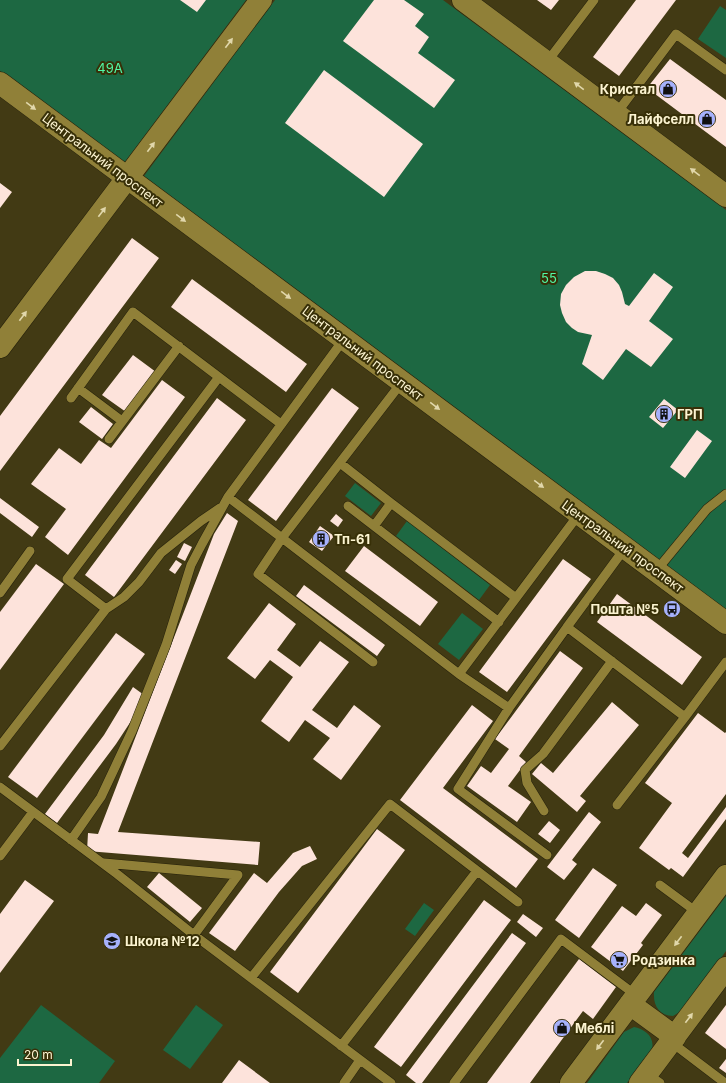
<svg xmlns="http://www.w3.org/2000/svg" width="726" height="1083" font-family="Inter,sans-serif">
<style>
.green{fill:#1d6842}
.building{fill:#fde3db}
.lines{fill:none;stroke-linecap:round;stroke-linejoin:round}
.lane-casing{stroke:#26210b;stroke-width:10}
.secondary-casing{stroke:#26210b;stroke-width:23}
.lane{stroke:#908038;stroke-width:9}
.secondary{stroke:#908038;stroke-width:22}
.oneway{fill:#e1d7ab}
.labels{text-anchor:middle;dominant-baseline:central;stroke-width:4;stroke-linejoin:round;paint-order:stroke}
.park-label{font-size:13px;fill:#51f8a5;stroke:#383008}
.poi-label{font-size:13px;font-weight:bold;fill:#fcf4d1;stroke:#383008;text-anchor:start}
.street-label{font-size:13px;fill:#fcf4d1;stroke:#383008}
</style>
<rect width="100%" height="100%" fill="#423a14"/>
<!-- green -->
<path class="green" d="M 0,0 L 246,0 L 124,163 L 0,71 Z
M 275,0 L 443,0 L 726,210 L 726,609 L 144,176 Z
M 720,6 L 726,10 L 726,58 L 698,39 Z
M 355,483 L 381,503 L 371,516 L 345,496 Z
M 407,521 L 490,585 L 479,600 L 396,536 Z
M 462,613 L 483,629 L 459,660 L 438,644 Z
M 726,896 L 726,951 L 683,1010 L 673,1016 C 659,1015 653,1006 654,992 Z
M 424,903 L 434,910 L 415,936 L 405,929 Z
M 41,1005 L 115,1061 L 99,1083 L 0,1083 L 0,1058 Z
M 196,1005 L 223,1025 L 190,1069 L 163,1050 Z
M 634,1027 C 644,1029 655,1036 652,1049 L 627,1083 L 587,1083 L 624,1032 Z"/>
<!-- building -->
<path class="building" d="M 180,0 L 206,0 L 197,12 Z
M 374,0 L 404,0 L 424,14 L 415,26 L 429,37 L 418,53 L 455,80 L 434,108 L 343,41 Z
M 537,0 L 559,0 L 551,10 Z
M 636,0 L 676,0 L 619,76 L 593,57 Z
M 670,59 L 726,100 L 726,147 L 647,88 Z
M 324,70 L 423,144 L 384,197 L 285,123 Z
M 0,183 L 12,192 L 0,208 Z
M 132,238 L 159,258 L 0,471 L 0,416 Z
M 585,271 L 596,271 L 605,274 L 613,278 L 619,285 L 622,292 L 625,304 L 629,306 L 654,273 L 673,287 L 649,321 L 673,339 L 651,367 L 626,349 L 603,380 L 582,364 L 592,335 L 578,332 L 572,328 L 566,322 L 562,313 L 560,305 L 561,294 L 566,285 L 574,277 Z
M 192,279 L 307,364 L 286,392 L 171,307 Z
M 133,355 L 156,372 L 126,412 L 102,395 Z
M 162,380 L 185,397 L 68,555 L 45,537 L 66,509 L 31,484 L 59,448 L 81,464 L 99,440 L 111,448 Z
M 332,388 L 359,408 L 276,521 L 248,500 Z
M 217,398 L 246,420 L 114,597 L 85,575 Z
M 664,399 L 678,410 L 663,428 L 649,417 Z
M 91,407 L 113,424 L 102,439 L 79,422 Z
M 697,430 L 712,441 L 685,478 L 670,467 Z
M 0,498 L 39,527 L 32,537 L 0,513 Z
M 227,513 L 238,521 L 118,832 L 260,842 L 258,865 L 87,851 L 88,833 L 98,834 L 214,534 Z
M 336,514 L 343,520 L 338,527 L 330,521 Z
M 320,526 L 334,536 L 322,551 L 309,542 Z
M 184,543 L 192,547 L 185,561 L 177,557 Z
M 364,546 L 438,602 L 420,626 L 345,571 Z
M 563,559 L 591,579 L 507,692 L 479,672 Z
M 176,560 L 182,564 L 175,574 L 169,570 Z
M 36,564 L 64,584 L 0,670 L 0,612 Z
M 304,585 L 385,645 L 377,656 L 296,596 Z
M 617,594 L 702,657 L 682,685 L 597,622 Z
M 269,603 L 296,624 L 277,650 L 300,667 L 320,641 L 349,662 L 312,710 L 337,728 L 354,705 L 381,726 L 341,780 L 313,759 L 330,738 L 305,720 L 289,742 L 261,721 L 293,677 L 270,660 L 255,679 L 227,658 Z
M 116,633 L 145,654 L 37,798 L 8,777 Z
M 560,651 L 583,668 L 519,756 L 526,762 L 508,786 L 531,802 L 517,822 L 467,786 L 481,766 L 491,773 L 509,749 L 495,739 Z
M 133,687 L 144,695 L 137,712 L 116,744 L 57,823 L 45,814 L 104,735 Z
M 612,702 L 639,725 L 580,796 L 586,801 L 577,812 L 532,774 L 541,763 L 553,773 Z
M 472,705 L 493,721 L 443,788 L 538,859 L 516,888 L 400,800 Z
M 698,713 L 725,733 L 726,732 L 726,794 L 682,853 L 688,858 L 726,807 L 726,819 L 683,877 L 671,868 L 669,870 L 639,848 L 672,803 L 645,783 Z
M 589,812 L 601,822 L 572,860 L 577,864 L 564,880 L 547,867 Z
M 549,821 L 560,830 L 550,843 L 538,834 Z
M 377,829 L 405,850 L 298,993 L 270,972 Z
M 310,846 L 317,859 L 302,866 L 279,892 L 235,951 L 209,933 L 254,873 L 267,883 L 293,853 Z
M 593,868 L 617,885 L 579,938 L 555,920 Z
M 159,873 L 202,908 L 190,922 L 147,887 Z
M 25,880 L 54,901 L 0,973 L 0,914 Z
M 484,900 L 511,920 L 401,1067 L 374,1047 Z
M 646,903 L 662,915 L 641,943 L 643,945 L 623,971 L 591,947 L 622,906 L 636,916 Z
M 523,914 L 543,928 L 536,937 L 517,922 Z
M 512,933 L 526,943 L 422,1083 L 416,1083 L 406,1075 Z
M 579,959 L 616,987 L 593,1019 L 583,1011 L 530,1083 L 487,1083 Z
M 726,1005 L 726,1049 L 705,1033 Z
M 726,1059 L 726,1073 L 719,1068 Z
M 239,1060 L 270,1083 L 222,1083 Z"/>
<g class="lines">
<defs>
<path id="lane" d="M 547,62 L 594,0
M 616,114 L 676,34 L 726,70
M 402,382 L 282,538 L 459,674 L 579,514
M 78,388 L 122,421
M 71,398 L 133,312 L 281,424
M 109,439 L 179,346
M 340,463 L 391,503 L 516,598
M 228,497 L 282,538 L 258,574 L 373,662
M 348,506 L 499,622
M 374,526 L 391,503
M 625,548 L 567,627 L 685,717 L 726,662
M 656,571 L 707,509 L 726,494
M 0,593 L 30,551
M 106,609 L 67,579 L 219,377
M 459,674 L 509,708 L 567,627
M 509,708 L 458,789 L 547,855
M 0,746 L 106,609 L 124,597 L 139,582 L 161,553 L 201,521 L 220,508
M 0,787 L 117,874 L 194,935 L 391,1083
M 617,805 L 685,717
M 544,811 L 527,783 L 525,770 L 543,754 L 612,661
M 71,840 L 101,797 L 132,731 L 166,645 L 191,565 L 202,544 L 228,497 L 344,339
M 0,856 L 33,812
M 104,863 L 238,875
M 660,885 L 698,913
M 194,935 L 238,875
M 251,978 L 390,804 L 518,902
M 671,1042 L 725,1083
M 341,1046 L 477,871
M 647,1074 L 660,1083
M 344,1083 L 360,1060
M 454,1083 L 561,939 L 637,996"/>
<path id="secondary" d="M 463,0 L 726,196
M 0,83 L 726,623
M 0,347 L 261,0
M 630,1004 L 675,1037
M 571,1083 L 726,876
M 640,1083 L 726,968"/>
</defs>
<!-- lane casing -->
<use href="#lane" class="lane-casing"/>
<!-- secondary casing -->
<use href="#secondary" class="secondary-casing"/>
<!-- lane -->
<use href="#lane" class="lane"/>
<!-- secondary -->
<use href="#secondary" class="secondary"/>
</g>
<!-- one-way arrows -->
<defs><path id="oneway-solid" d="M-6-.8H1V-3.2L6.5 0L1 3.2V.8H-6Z"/></defs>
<g class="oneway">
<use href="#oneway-solid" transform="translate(229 43) rotate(-53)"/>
<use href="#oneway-solid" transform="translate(579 86) rotate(-143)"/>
<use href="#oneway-solid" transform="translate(31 106) rotate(37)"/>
<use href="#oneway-solid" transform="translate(151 147) rotate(-53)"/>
<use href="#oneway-solid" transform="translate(695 172) rotate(-143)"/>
<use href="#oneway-solid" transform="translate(102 212) rotate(-53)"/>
<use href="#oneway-solid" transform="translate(181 218) rotate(37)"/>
<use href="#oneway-solid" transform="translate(286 295) rotate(37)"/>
<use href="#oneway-solid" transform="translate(23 316) rotate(-53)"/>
<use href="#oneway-solid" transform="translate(435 406) rotate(37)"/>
<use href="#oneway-solid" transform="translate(539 484) rotate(37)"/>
<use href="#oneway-solid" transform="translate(678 941) rotate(127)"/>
<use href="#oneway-solid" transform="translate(689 1018) rotate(-53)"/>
<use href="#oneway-solid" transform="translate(600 1045) rotate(127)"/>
</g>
<!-- icons -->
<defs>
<symbol id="shop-disc" viewBox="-11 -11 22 22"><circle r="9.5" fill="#a6b1fc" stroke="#383008"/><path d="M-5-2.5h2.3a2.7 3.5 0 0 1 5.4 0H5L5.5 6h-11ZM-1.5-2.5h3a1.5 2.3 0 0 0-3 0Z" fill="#111"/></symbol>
<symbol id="building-disc" viewBox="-11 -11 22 22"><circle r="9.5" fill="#a6b1fc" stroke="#383008"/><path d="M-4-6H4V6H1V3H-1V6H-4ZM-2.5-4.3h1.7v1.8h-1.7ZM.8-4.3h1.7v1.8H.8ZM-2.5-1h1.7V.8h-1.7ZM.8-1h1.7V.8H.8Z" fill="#111"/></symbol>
<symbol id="bus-disc" viewBox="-11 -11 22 22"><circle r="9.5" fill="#a6b1fc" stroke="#383008"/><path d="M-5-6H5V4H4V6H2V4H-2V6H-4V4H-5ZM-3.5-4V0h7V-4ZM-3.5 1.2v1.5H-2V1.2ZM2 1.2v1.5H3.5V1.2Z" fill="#111"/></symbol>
<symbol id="school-disc" viewBox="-11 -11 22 22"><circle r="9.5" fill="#a6b1fc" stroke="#383008"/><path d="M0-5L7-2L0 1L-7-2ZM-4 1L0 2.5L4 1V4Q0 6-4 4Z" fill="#111"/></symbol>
<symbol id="supermarket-disc" viewBox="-11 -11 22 22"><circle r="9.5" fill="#a6b1fc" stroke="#383008"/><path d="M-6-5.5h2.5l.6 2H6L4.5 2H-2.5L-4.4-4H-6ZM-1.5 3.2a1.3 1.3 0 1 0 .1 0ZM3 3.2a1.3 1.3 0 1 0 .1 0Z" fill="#111"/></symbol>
</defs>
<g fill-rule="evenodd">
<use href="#shop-disc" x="658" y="79" width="20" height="20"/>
<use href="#shop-disc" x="697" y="109" width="20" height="20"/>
<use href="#building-disc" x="654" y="404" width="20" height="20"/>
<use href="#building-disc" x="311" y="529" width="20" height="20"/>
<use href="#bus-disc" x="662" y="599" width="20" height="20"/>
<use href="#school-disc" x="102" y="931" width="20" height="20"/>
<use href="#supermarket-disc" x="609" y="950" width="20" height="20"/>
<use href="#shop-disc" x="552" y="1018" width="20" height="20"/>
</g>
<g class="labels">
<!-- park labels -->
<g class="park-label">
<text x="110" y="68">49А</text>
<text x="549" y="278">55</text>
</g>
<!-- poi labels -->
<g class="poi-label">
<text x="655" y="89" text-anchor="end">Кристал</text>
<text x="694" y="119" text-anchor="end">Лайфселл</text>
<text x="677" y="414">ГРП</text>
<text x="334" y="539">Тп-61</text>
<text x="659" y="609" text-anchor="end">Пошта №5</text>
<text x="125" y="941">Школа №12</text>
<text x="632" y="960">Родзинка</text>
<text x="575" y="1028">Меблi</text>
</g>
<!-- street labels -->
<g class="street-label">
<text transform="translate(103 160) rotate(37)">Центральний проспект</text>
<text transform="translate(363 353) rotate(37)">Центральний проспект</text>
<text transform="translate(623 546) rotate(36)">Центральний проспект</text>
</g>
</g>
<!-- scale -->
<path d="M18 1059v6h53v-6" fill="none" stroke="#fcf4d1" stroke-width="2"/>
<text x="24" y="1059" font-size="12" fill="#fcf4d1" stroke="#383008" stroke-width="3" paint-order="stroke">20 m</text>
</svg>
